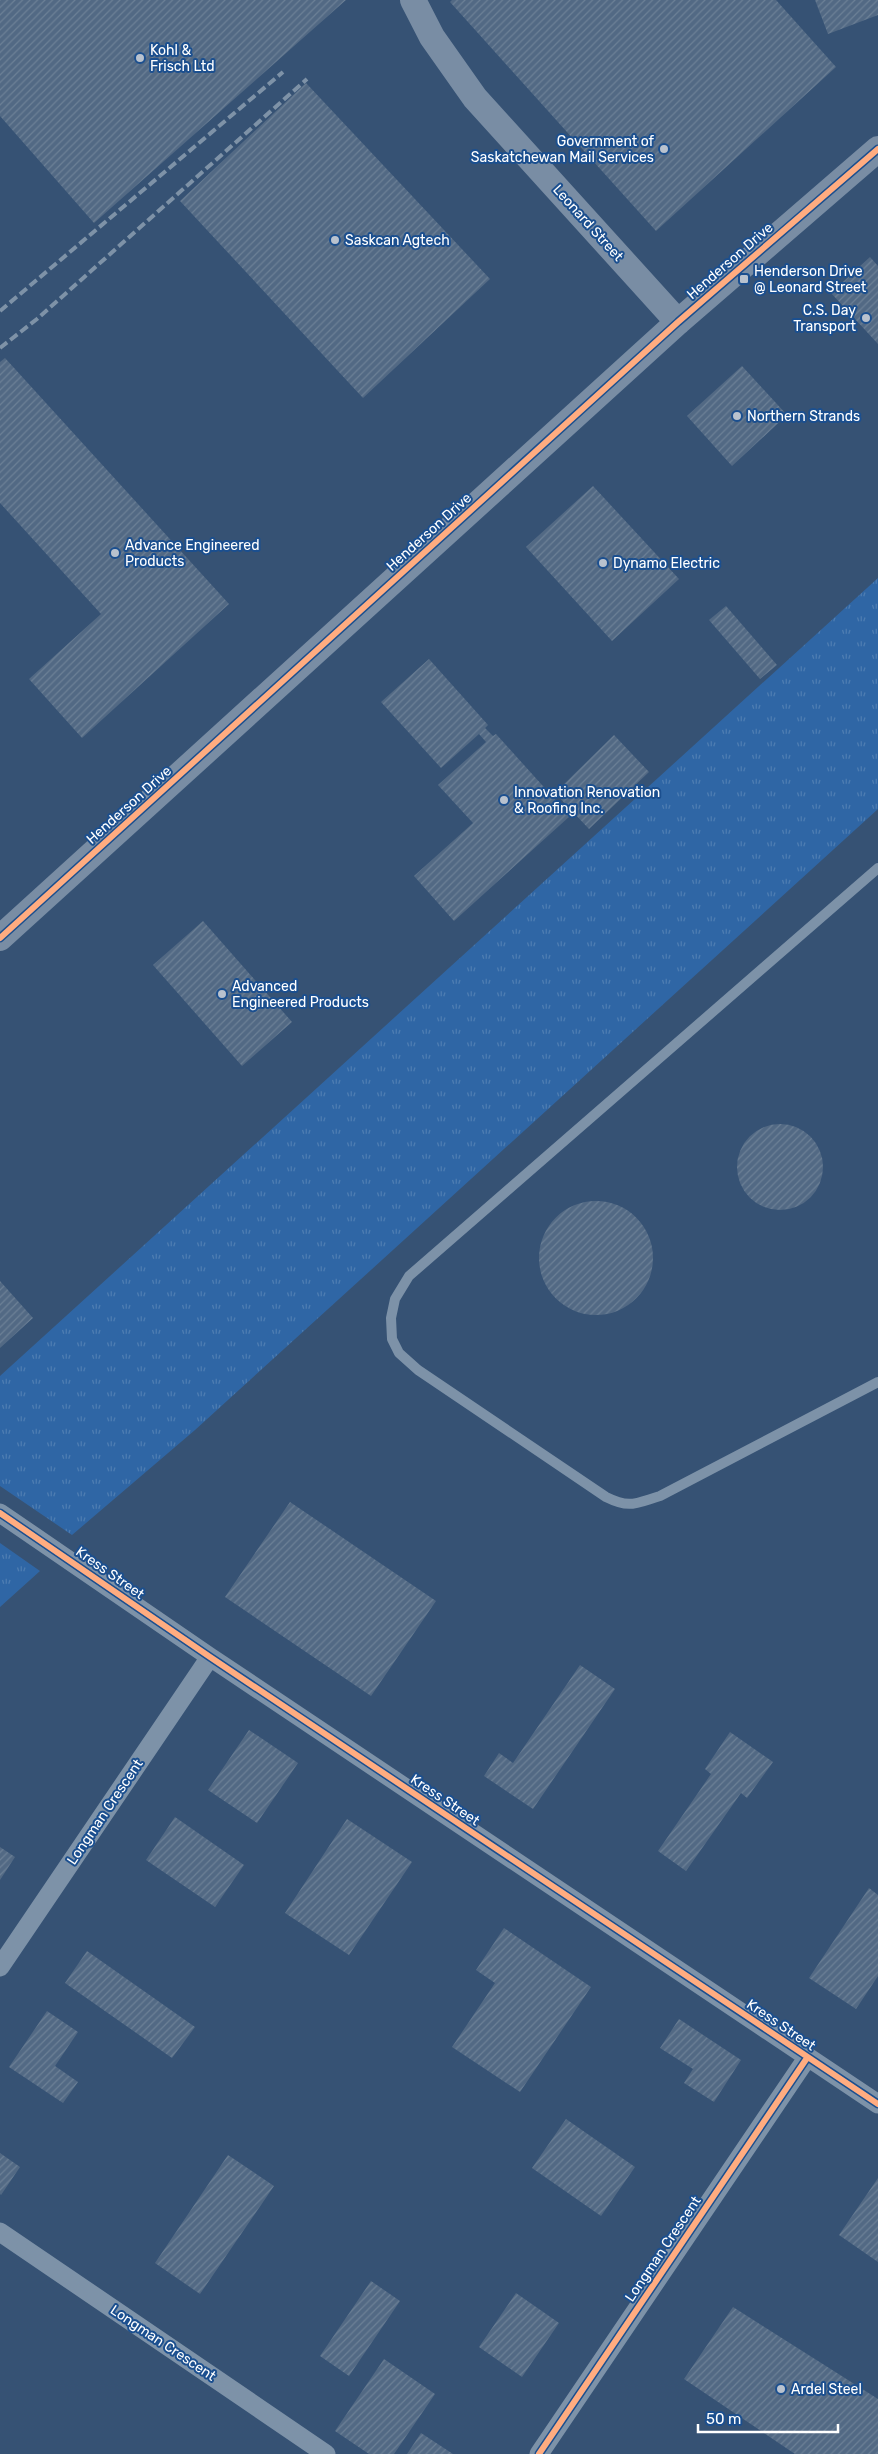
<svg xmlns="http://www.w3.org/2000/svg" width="878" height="2454" font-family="Rubik,sans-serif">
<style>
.grass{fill:url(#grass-tufts)}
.building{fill:url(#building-hatch)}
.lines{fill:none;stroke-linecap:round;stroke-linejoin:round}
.lane{stroke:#7d92a8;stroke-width:10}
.street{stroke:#7d92a8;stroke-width:19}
.secondary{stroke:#798da4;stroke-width:26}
.rail{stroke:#7e92a7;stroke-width:4;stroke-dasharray:9 4;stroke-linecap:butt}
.cycleway-casing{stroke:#1b4f8f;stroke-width:9}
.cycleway{stroke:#ffac80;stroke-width:6}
.poi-dot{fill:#b9c2ce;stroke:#1b4f8f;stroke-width:2}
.labels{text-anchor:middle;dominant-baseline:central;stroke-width:4;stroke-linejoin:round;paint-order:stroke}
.poi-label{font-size:14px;fill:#fff;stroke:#1b4f8f;text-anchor:start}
.street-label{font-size:14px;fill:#fff;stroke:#1b4f8f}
</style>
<defs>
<pattern id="grass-tufts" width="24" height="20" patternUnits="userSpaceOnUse" patternTransform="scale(1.25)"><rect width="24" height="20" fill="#2f66a5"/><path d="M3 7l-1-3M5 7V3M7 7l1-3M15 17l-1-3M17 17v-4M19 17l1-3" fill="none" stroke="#4e7db2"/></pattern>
<pattern id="building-hatch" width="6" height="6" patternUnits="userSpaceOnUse" patternTransform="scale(1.25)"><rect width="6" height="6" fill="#526984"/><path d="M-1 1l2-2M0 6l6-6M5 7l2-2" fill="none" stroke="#6c8096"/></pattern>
</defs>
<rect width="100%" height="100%" fill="#365274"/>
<!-- grass -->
<path class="grass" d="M 878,578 L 878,809 L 195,1430 L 72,1535 L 0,1486 L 0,1376 Z
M 0,1543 L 40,1571 L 0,1607 Z"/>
<!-- building -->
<path class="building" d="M 0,0 L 346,0 L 94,223 L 0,116 Z
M 452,0 L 776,0 L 836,67 L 656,231 L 450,2 Z
M 815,0 L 878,0 L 878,15 L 828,34 Z
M 306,83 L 490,279 L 363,398 L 180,201 Z
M 870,257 L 878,266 L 878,344 L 831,293 Z
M 5,358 L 229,604 L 82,738 L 29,679 L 101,614 L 0,503 L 0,362 Z
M 742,366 L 787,415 L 732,466 L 687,416 Z
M 593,486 L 679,579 L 612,641 L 526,547 Z
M 726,606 L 777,665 L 760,679 L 709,620 Z
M 429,659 L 488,725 L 485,728 L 493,736 L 496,734 L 570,816 L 454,921 L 414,876 L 473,823 L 438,785 L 486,742 L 479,734 L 441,768 L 381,702 Z
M 614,735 L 649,772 L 589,829 L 555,793 Z
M 203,921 L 292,1022 L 242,1066 L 153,965 Z
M737 1167a43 43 0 1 1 86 0a43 43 0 1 1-86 0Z
M539 1258a57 57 0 1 1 114 0a57 57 0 1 1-114 0Z
M 0,1281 L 33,1318 L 0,1348 Z
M 290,1502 L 436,1601 L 371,1696 L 225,1597 Z
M 580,1665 L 615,1689 L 533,1809 L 484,1776 L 499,1753 L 513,1763 Z
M 249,1730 L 298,1763 L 257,1823 L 208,1790 Z
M 730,1732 L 773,1762 L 747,1798 L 741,1793 L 686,1871 L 658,1851 L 711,1774 L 705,1769 Z
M 175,1817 L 244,1865 L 215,1907 L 146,1860 Z
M 347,1819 L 412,1862 L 349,1955 L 285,1913 Z
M 0,1847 L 15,1857 L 0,1880 Z
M 869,1888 L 878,1895 L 878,1976 L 856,2009 L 809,1978 Z
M 504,1928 L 591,1987 L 520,2092 L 452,2047 L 495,1983 L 476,1970 Z
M 87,1951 L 195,2027 L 172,2058 L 65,1983 Z
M 47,2011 L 78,2032 L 55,2066 L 78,2082 L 63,2103 L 9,2067 Z
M 679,2019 L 741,2060 L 714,2102 L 684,2083 L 693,2069 L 660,2048 Z
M 566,2119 L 635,2167 L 601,2216 L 532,2168 Z
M 0,2153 L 20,2167 L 1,2195 L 0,2194 Z
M 228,2155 L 274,2186 L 200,2294 L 155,2263 Z
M 878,2178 L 878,2262 L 839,2235 Z
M 371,2281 L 400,2301 L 349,2376 L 320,2356 Z
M 516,2293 L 559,2323 L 522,2377 L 479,2347 Z
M 733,2307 L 878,2399 L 878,2454 L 795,2454 L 684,2379 Z
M 384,2359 L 435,2394 L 394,2454 L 369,2454 L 335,2431 Z
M 421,2433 L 453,2454 L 407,2454 Z"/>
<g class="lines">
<!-- lane -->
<path class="lane" d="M 878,868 L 409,1276 L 395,1299 L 391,1318 L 392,1339 L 399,1353 L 418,1370 L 606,1497 C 630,1509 636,1503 660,1496 L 878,1382"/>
<!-- street -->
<path class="street" d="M 0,1513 L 210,1657 L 878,2104
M 0,1967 L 210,1657
M 0,2232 L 326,2454
M 539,2454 L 807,2058"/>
<!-- secondary -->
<path class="secondary" d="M 413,0 L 432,37 L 475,98 L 678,322
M 0,938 L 678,322 L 878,149"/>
<!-- rail -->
<path class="rail" d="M 0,311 L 283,72
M 0,348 L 37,319 L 307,79"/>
<defs>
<path id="cycleway" d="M 0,938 L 678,322 L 878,149
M 0,1513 L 210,1657 L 878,2104
M 539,2454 L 807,2058"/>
</defs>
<!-- cycleway casing -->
<use href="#cycleway" class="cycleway-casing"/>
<!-- cycleway -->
<use href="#cycleway" class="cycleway"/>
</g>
<!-- markers -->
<g class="poi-dot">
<circle cx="140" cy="58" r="5"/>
<circle cx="664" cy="149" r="5"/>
<circle cx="335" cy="240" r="5"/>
<rect x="739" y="274" width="10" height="10" rx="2.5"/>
<circle cx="866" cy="318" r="5"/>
<circle cx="737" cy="416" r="5"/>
<circle cx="115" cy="553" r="5"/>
<circle cx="603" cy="563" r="5"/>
<circle cx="504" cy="800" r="5"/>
<circle cx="222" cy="994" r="5"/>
<circle cx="781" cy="2389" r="5"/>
</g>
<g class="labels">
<!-- poi labels -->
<g class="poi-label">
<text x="150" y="50">Kohl &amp;<tspan x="150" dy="16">Frisch Ltd</tspan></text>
<text x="654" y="141" text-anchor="end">Government of<tspan x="654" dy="16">Saskatchewan Mail Services</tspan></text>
<text x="345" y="240">Saskcan Agtech</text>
<text x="754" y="271">Henderson Drive<tspan x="754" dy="16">@ Leonard Street</tspan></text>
<text x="856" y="310" text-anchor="end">C.S. Day<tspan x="856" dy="16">Transport</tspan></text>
<text x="747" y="416">Northern Strands</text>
<text x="125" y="545">Advance Engineered<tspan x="125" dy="16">Products</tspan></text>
<text x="613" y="563">Dynamo Electric</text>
<text x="514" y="792">Innovation Renovation<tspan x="514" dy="16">&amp; Roofing Inc.</tspan></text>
<text x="232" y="986">Advanced<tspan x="232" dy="16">Engineered Products</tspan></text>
<text x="791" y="2389">Ardel Steel</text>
</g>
<!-- street labels -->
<g class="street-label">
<text transform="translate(588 223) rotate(48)">Leonard Street</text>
<text transform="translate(730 261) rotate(-41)">Henderson Drive</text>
<text transform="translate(429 532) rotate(-42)">Henderson Drive</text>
<text transform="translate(129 805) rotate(-42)">Henderson Drive</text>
<text transform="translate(110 1573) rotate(35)">Kress Street</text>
<text transform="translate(445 1800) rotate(34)">Kress Street</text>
<text transform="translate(105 1812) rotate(-56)">Longman Crescent</text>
<text transform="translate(781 2025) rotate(34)">Kress Street</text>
<text transform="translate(663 2249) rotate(-56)">Longman Crescent</text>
<text transform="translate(163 2343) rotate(34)">Longman Crescent</text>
</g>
</g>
<!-- scale -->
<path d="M698 2424v8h140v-8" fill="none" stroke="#ffffff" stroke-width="2.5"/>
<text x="706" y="2424" font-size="15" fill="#ffffff" stroke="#1b4f8f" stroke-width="4" paint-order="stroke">50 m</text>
</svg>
